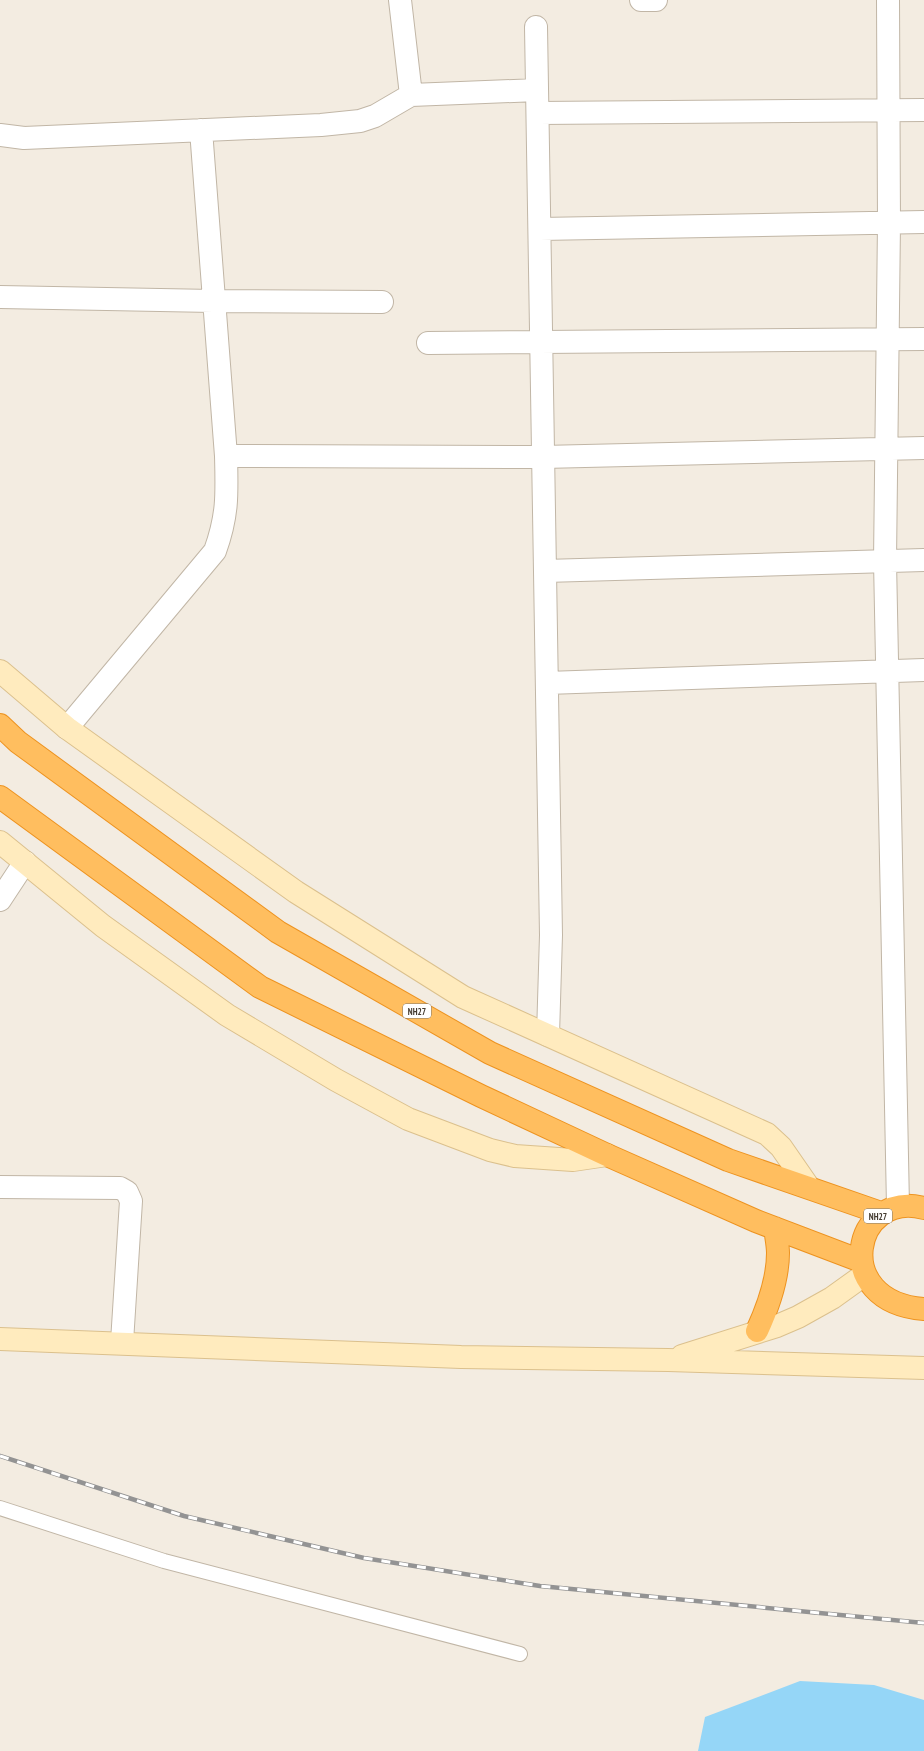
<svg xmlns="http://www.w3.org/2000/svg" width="924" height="1751" font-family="'PT Sans Narrow',sans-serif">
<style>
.water{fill:#95d6f7}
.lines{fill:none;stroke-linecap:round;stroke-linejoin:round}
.lane-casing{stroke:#c1b6a6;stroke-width:16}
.street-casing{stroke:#c1b6a6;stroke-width:24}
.secondary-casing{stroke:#dbc08d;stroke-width:24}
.highway-casing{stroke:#ed9320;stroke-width:24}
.lane{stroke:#fff;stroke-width:14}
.street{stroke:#fff;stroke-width:22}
.secondary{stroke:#ffebbe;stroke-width:22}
.highway{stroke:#ffbe5f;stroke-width:22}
.rail-casing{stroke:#939393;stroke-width:4.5}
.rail{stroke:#fff;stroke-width:3;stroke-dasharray:9;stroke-linecap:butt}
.labels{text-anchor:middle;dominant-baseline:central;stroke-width:3;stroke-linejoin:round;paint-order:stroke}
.shield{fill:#fff;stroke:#7c766f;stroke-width:1}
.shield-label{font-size:9px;font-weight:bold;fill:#443b31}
</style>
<rect width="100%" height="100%" fill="#f3ece1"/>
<!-- water -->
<path class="water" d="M 800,1681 L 874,1685 L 924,1700 L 924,1751 L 698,1751 L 705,1717 Z"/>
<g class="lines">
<defs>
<path id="lane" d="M 0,1508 L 164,1561 L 520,1654"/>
<path id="street" d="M 400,0 L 411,95
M 641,0 L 656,0
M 888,0 L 889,223 L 885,561 L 898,1206
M 536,27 L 551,935 L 548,1035
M 538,113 L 924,110
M 0,135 L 24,138 L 47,137 L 321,125 L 360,121 L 375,116 L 411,95 L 537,90
M 540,229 L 924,222
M 0,297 L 213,301 L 382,302
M 428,343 L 924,339
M 226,456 L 543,457 L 924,448
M 545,571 L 924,560
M 547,683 L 924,670
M 67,728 L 215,551 C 228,515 227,494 226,456 L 201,130
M 0,900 L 25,862
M 0,1187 L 120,1188 L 127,1192 L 131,1201 L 122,1342"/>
<path id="secondary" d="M 0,671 L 67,728 L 296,892 L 463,997 L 767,1134 L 781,1147 L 808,1186
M 0,842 L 103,926 L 227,1015 L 336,1080 L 408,1119 L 490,1150 L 515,1156 L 573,1160 L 607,1155
M 0,1339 L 461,1357 L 668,1360 L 924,1368
M 682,1356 L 777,1326 L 798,1317 L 832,1298 L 864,1275"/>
<path id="highway" d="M 0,725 L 18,742 L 278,932 L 490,1053 L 728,1160 L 881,1213
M 0,797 L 260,987 L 481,1096 L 607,1155 L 756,1221 L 861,1261
M 924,1208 C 853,1189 829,1302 924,1309
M 757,1331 C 768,1307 778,1280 778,1253 C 778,1245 776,1236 775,1228"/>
</defs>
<!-- lane casing -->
<use href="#lane" class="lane-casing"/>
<!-- street casing -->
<use href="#street" class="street-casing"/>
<!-- secondary casing -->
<use href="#secondary" class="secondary-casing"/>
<!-- highway casing -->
<use href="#highway" class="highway-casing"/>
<!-- lane -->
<use href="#lane" class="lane"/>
<!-- street -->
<use href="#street" class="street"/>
<!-- secondary -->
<use href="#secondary" class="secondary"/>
<!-- highway -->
<use href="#highway" class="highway"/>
<defs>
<path id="rail" d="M 0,1456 L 184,1516 L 364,1558 L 540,1586 L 924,1623"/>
</defs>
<!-- rail casing -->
<use href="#rail" class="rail-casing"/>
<!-- rail -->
<use href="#rail" class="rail"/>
</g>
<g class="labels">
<!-- shield labels -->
<g class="shield">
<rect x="403" y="1004" width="28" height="14" rx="3"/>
<rect x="864" y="1209" width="28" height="14" rx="3"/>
</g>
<g class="shield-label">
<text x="417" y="1011">NH27</text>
<text x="878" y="1216">NH27</text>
</g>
</g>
</svg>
